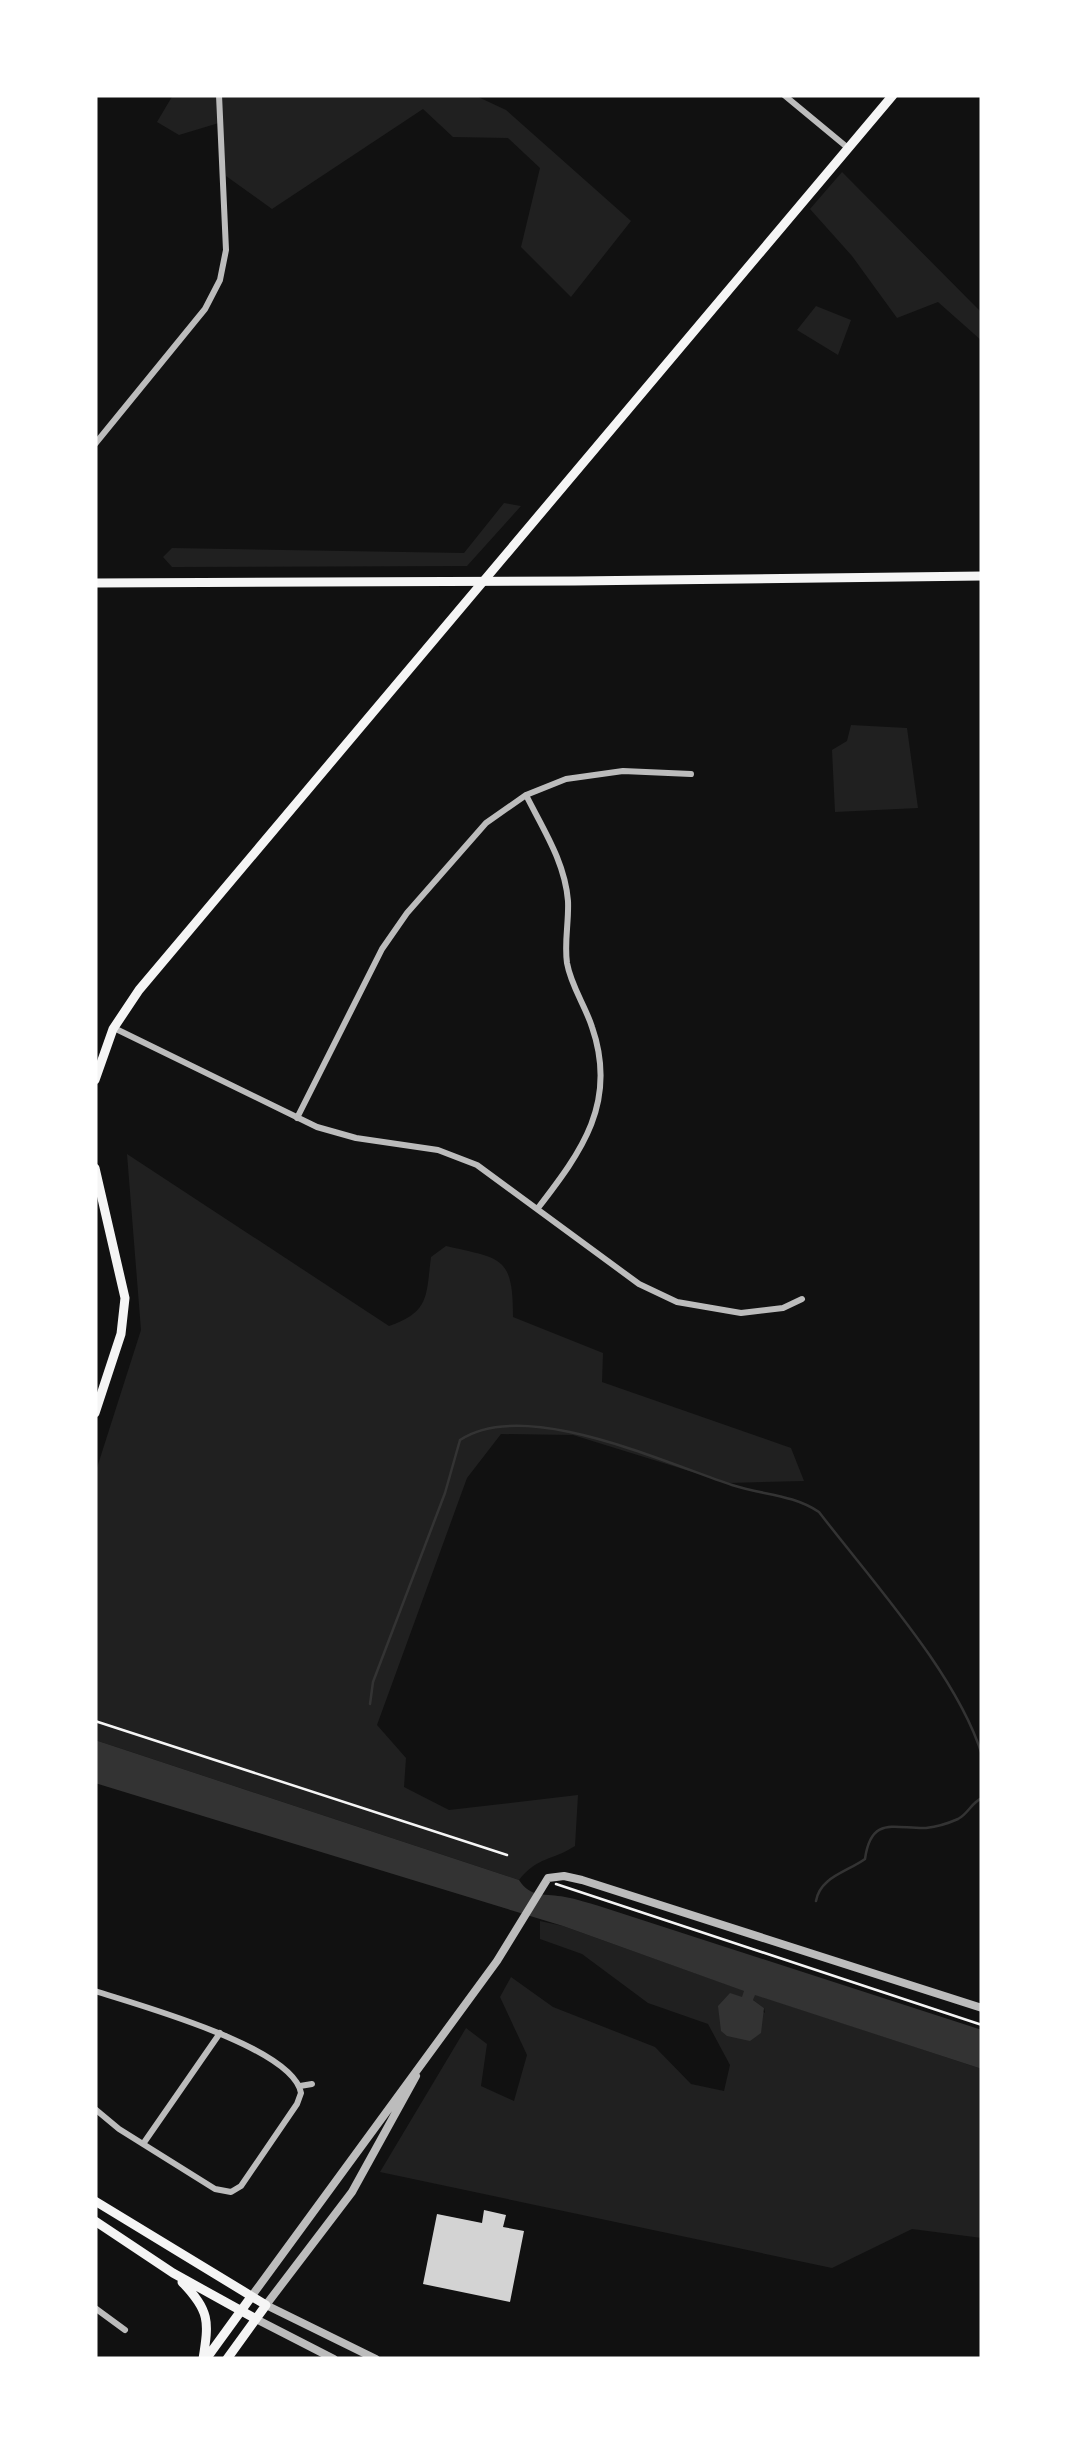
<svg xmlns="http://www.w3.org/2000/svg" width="1077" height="2454" font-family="Rubik,sans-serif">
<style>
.green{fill:#202020}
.water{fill:#333}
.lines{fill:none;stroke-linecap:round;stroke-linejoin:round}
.stream{stroke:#333;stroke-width:2.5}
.building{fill:#d3d3d3}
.path{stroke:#f5f5f5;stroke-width:2.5}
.minor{stroke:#bcbcbc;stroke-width:6}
.tertiary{stroke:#bcbcbc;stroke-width:8}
.secondary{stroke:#f5f5f5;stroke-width:9}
.primary{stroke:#f5f5f5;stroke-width:9}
</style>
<rect width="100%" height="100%" fill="#111"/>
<!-- green -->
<path class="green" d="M 173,95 L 474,95 L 506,110 L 631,221 L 571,297 L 521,247 L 540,168 L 508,138 L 453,137 L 423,109 L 272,209 L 226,176 L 222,122 L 179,135 L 157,122 Z
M 842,172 L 982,313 L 982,341 L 938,302 L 897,318 L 852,256 L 810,209 Z
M 816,306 L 851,320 L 838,355 L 797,330 Z
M 504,503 L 521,506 L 467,566 L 172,567 L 163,557 L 172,548 L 464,553 Z
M 851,725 L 907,728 L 918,808 L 835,812 L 832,750 L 847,741 Z
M 127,1154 L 389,1326 C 430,1312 426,1296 431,1257 L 446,1246 C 501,1259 513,1255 513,1317 L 603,1353 L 602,1382 L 791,1448 L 804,1481 L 728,1483 L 573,1435 L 501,1434 L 467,1478 L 377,1725 L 406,1758 L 404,1787 L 449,1810 L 578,1795 L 575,1846 C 552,1861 538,1856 519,1880 L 95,1740 L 95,1474 L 141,1330 Z
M 540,1921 L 563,1926 L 745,1991 L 743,1997 L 765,2013 L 764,2008 L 753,2000 L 754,1994 L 982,2069 L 982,2238 L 912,2229 L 832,2268 L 380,2172 L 466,2028 L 487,2044 L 481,2086 L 514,2101 L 527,2055 L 500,1997 L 511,1977 L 553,2007 L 655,2047 L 691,2084 L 724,2091 L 730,2065 L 708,2024 L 648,2003 L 582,1954 L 540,1939 Z"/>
<!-- water -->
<path class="water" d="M 95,1740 L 519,1880 C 531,1899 546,1893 565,1897 C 577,1899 588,1903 599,1906 L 982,2030 L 982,2069 L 755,1995 L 753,2000 L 764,2008 L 761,2033 L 750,2041 L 727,2036 L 721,2031 L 718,2006 L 730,1993 L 742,1997 L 744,1991 L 563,1926 L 95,1783 Z"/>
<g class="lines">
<!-- stream -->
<path class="stream" d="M 370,1704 L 373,1682 L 445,1493 L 460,1440 C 524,1397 665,1463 732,1485 C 762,1495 792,1494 819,1512 C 871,1580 957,1674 982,1755
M 816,1901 C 820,1877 847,1872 865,1859 C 871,1815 895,1829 926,1828 C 935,1827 949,1823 958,1819 C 968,1814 971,1803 982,1798"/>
</g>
<!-- building -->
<path class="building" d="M 484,2210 L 506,2215 L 503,2227 L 524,2231 L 510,2302 L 423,2284 L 437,2214 L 482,2223 Z"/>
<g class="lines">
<!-- path -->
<path class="path" d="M 95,1721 L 507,1855
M 556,1884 L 982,2025"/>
<!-- minor -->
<path class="minor" d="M 784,95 L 848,148
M 95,444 L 205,309 L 220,280 L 226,250 L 219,95
M 526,795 C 543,829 565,862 568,901 C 569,922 564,942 567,963 C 571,986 585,1005 592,1027 C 618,1102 582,1151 538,1208
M 114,1028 L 317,1127 L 356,1138 L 438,1150 L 477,1165 L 639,1284 L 677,1302 L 741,1313 L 783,1308 L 802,1299
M 297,1118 L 382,949 L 407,913 L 486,823 L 526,795 L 566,779 L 623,771 L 691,774
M 95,1991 C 138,2005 293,2047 301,2093 L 297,2104 L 241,2186 L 231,2192 L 215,2189 L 119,2129 L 95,2109
M 300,2086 L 312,2084
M 143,2144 L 220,2033
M 95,2308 L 125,2330"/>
<!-- tertiary -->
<path class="tertiary" d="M 251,2297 L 497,1961 L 548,1878 L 564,1876 L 582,1880 L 982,2008
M 256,2319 L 334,2359
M 376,2359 L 266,2305 L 352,2192 L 416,2076"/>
<!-- secondary -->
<path class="secondary" d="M 95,583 L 575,581 L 982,576"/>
<!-- primary -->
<path class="primary" d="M 95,1080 L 113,1029 L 139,990 L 893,95
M 95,1168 L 125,1298 L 121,1334 L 95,1413
M 95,2201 L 266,2305 L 227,2359
M 95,2221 L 173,2273 L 256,2319
M 182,2282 C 210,2311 209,2321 203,2359
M 206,2359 L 251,2297"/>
</g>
<!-- border -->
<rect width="1077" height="2454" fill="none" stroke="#ffffff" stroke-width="195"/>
</svg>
